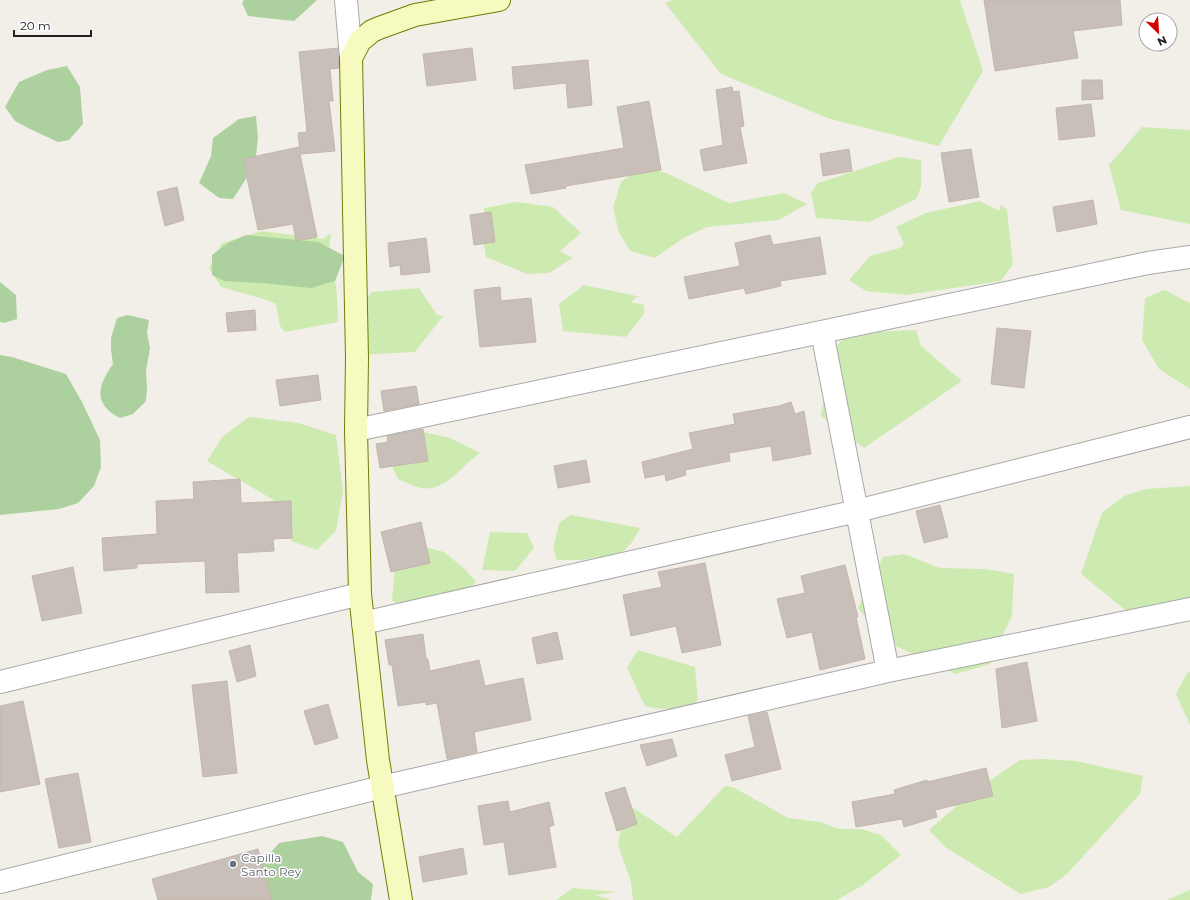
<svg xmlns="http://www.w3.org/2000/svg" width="1190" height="900" font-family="Montserrat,sans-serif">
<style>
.grass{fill:#cdebb0}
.forest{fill:#add19e}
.building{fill:#c7bfb8;stroke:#c4b6ab}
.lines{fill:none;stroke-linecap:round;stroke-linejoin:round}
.minor-casing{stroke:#a9a9a9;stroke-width:24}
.secondary-casing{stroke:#707d05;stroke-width:24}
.minor{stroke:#fff;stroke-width:22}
.secondary{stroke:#f7fabf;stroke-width:22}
.worship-dot{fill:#6b7280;stroke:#fff;stroke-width:1.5}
.labels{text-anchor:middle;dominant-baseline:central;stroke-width:3;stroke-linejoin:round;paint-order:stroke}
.worship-label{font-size:12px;fill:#5b616d;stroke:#fff;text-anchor:start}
</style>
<rect width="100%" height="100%" fill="#f2efe9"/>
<!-- grass -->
<path class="grass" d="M 674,0 L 960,0 L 983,71 L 939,146 L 830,119 L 721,74 L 665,3 Z
M 1142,127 L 1190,130 L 1190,224 L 1121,210 L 1109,165 Z
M 898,157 L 921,160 L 921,187 L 916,199 L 869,222 L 816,218 L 811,193 L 818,183 Z
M 640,166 L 666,173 L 729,203 L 784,193 L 807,204 L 779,220 L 707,227 L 682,239 L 655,258 L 630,251 L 619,233 L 613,207 L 621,182 Z
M 980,201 L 999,211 L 1001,205 L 1007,210 L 1013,264 L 1001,281 L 906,295 L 866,291 L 849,280 L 870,256 L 900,248 L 904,243 L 896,227 L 926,213 Z
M 516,202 L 553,207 L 581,233 L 560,251 L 573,258 L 549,273 L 527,274 L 486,257 L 482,234 L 484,208 Z
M 262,231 L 323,239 L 331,233 L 329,249 L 332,258 L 337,294 L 338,322 L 285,332 L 280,326 L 276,304 L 267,300 L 221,287 L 209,268 L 222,243 Z
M 584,285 L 646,298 L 636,297 L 631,302 L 644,305 L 644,314 L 626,337 L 563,331 L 559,304 Z
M 419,288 L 437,315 L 443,316 L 415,352 L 361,355 L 356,322 L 371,292 Z
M 1165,290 L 1190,303 L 1190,389 L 1159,369 L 1142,340 L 1145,298 Z
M 916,330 L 921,346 L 962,381 L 864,448 L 821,416 L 831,354 L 847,333 Z
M 249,417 L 298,423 L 336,435 L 343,491 L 336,531 L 317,550 L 291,541 L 287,508 L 207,461 L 222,437 Z
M 423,432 L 450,438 L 480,453 C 461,466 446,492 421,488 C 413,486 405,482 398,479 L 392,466 Z
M 1190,486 L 1190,610 L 1183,622 L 1140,622 L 1081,574 L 1102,513 L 1124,496 L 1146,489 Z
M 571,515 L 640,528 C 635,539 628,550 616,555 L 581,560 L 557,560 L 553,549 L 559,523 Z
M 490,532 L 527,533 L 534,548 L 515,571 L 482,570 Z
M 429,548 L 444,552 L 465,569 L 476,582 L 443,615 L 422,614 L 392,601 L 395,566 L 417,549 Z
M 904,554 L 940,568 L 985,569 L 1014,574 L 1012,615 L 990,664 L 956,674 L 885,641 L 858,608 L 883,557 Z
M 638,650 L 695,667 L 698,700 L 686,710 L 653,708 L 645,706 L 627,668 Z
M 1190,672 L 1190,725 L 1176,694 L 1187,673 Z
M 1043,759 L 1076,761 L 1143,776 L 1140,794 L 1067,874 L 1049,887 L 1021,894 L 945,847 L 929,830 L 974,791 L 1020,760 Z
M 725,786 L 733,787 L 788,818 L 820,822 L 839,829 L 861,829 L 881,835 L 901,855 L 863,885 L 837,900 L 633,900 L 631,882 L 618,845 L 626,803 L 677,837 Z
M 573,888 L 616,892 L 596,895 L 611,900 L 556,900 Z
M 1190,890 L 1190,900 L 1167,900 Z"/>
<!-- forest -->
<path class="forest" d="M 244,0 L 317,0 L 294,21 L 248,16 L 242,3 Z
M 67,66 L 80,87 L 83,124 L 69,140 L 58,142 L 30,129 L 15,121 L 5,107 L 19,82 L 47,70 Z
M 256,116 L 258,138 L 255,165 L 233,199 L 219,198 L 199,183 L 211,156 L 213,138 L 239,119 Z
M 246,235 L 318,242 L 345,256 L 335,281 L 311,288 L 262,283 L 224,281 L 212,275 L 212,255 L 228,243 Z
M 0,282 L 16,295 L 17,319 L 4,323 L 0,322 Z
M 128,315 L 149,320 L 147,333 L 150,348 L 146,371 L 147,389 L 146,401 L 133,414 L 120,418 C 92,404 98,385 113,364 L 111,350 L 111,338 L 117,318 Z
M 0,355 L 12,357 L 66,374 L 82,402 L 100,440 L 101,467 L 94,486 L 78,503 L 59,509 L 0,515 Z
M 322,836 L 343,842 L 358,872 L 373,884 L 371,900 L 253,900 L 261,864 L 279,843 Z"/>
<!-- building -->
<path class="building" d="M 984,0 L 1120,0 L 1122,25 L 1073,31 L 1078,58 L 995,71 Z
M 338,48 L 339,68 L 330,69 L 333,101 L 329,101 L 335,151 L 300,154 L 317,237 L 296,241 L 293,224 L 258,230 L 243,159 L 299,147 L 300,151 L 298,133 L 307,132 L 299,52 Z
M 472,48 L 476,80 L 427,86 L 423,54 Z
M 588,60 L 592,105 L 568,108 L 566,83 L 514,89 L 512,67 Z
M 1082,80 L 1102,80 L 1103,99 L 1082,100 Z
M 732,87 L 733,92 L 739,91 L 744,126 L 740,127 L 747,163 L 704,171 L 700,150 L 723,145 L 716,90 Z
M 649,101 L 661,170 L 566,186 L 566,188 L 531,194 L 525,165 L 624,148 L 617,107 Z
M 1091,104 L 1095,136 L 1059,140 L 1056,108 Z
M 849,149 L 852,171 L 823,176 L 820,154 Z
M 971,149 L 979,197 L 949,202 L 941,153 Z
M 177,187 L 184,220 L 165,226 L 157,192 Z
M 1093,200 L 1097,224 L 1057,232 L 1053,207 Z
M 491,212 L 495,242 L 474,245 L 470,215 Z
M 770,235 L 773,245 L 820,237 L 826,274 L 780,281 L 781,286 L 746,294 L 744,288 L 689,299 L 684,277 L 740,266 L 735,243 Z
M 426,238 L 430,272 L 401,275 L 400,265 L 390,267 L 388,243 Z
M 500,287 L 501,301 L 531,298 L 536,342 L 480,347 L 474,290 Z
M 255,310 L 256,330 L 228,332 L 226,313 Z
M 997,328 L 1031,331 L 1024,388 L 991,384 Z
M 318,375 L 321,400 L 280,406 L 276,380 Z
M 416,386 L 419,404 L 384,411 L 381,391 Z
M 791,402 L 795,414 L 804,411 L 811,454 L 773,461 L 771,446 L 729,453 L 730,461 L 685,470 L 686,475 L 666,481 L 665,474 L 645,478 L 642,462 L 693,449 L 689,433 L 735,424 L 733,414 L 779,406 Z
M 423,429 L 428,461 L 380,468 L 376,444 L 388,442 L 387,436 Z
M 586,460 L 590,482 L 558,488 L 554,466 Z
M 240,479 L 241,503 L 291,501 L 292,538 L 273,539 L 274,551 L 237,553 L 239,592 L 206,593 L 205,561 L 137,564 L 137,568 L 104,571 L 102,538 L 157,534 L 156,501 L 194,499 L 193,482 Z
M 940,505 L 948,537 L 924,543 L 916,511 Z
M 421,522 L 430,563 L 391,572 L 381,532 Z
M 705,563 L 721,645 L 682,653 L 676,626 L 631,636 L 623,595 L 662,587 L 658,572 Z
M 845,565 L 858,617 L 856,617 L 865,659 L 820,670 L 812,632 L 787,638 L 777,599 L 805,593 L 801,576 Z
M 73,567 L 82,613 L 42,621 L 32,576 Z
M 557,632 L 563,659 L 537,664 L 532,638 Z
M 423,634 L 426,659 L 428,659 L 430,671 L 479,660 L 485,686 L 523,678 L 531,720 L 474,732 L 477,752 L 447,759 L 437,703 L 426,705 L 426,702 L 398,706 L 392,665 L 389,665 L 385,640 Z
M 250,645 L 256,676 L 237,682 L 229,651 Z
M 1027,662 L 1037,721 L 1002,728 L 996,669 Z
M 227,681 L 237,773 L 203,777 L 192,685 Z
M 23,701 L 40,784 L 0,792 L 0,706 Z
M 328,704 L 338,738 L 315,745 L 304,711 Z
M 767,712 L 781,769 L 732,781 L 725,755 L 755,747 L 748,716 Z
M 672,739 L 677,756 L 647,766 L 640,745 Z
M 986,768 L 993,796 L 935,810 L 937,817 L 904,827 L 902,819 L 856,827 L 852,802 L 895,794 L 894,790 L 927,780 L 927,782 Z
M 78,773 L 91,842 L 59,848 L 45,779 Z
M 625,787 L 637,824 L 617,831 L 605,793 Z
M 508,801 L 510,812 L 549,802 L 554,825 L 549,827 L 556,867 L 509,875 L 504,842 L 484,845 L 478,806 Z
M 463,848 L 467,874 L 423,882 L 419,857 Z
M 258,849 L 272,900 L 158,900 L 152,879 Z"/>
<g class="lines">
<defs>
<path id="minor" d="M 346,0 L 351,58
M 822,332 L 888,671
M 356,430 L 1148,263 L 1190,257
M 363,623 L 857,511 L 1190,427
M 0,682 L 360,594
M 0,882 L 382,787 L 888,671 L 1190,609"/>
<path id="secondary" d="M 401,900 L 378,760 L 360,594 L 356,430 L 357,358 L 351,58 L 360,41 L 372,31 L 379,28 L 415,15 L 499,0"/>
</defs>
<!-- minor casing -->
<use href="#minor" class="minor-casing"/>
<!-- secondary casing -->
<use href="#secondary" class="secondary-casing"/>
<!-- minor -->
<use href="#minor" class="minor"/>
<!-- secondary -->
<use href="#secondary" class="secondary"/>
</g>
<!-- markers -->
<circle class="worship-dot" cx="233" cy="864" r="4"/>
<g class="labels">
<!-- worship labels -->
<g class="worship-label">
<text x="241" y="857">Capilla<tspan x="241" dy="14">Santo Rey</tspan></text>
</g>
</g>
<!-- north arrow -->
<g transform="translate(1158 32) rotate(155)"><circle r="19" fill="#ffffff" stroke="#a7a7a7"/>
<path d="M0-3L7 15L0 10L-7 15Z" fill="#d40000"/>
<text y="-6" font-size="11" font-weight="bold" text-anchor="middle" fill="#222222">N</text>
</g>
<!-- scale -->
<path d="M14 30v6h77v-6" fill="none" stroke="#222222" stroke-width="2"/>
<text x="20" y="30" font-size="12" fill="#222222" stroke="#ffffff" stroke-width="3" paint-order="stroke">20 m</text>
</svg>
